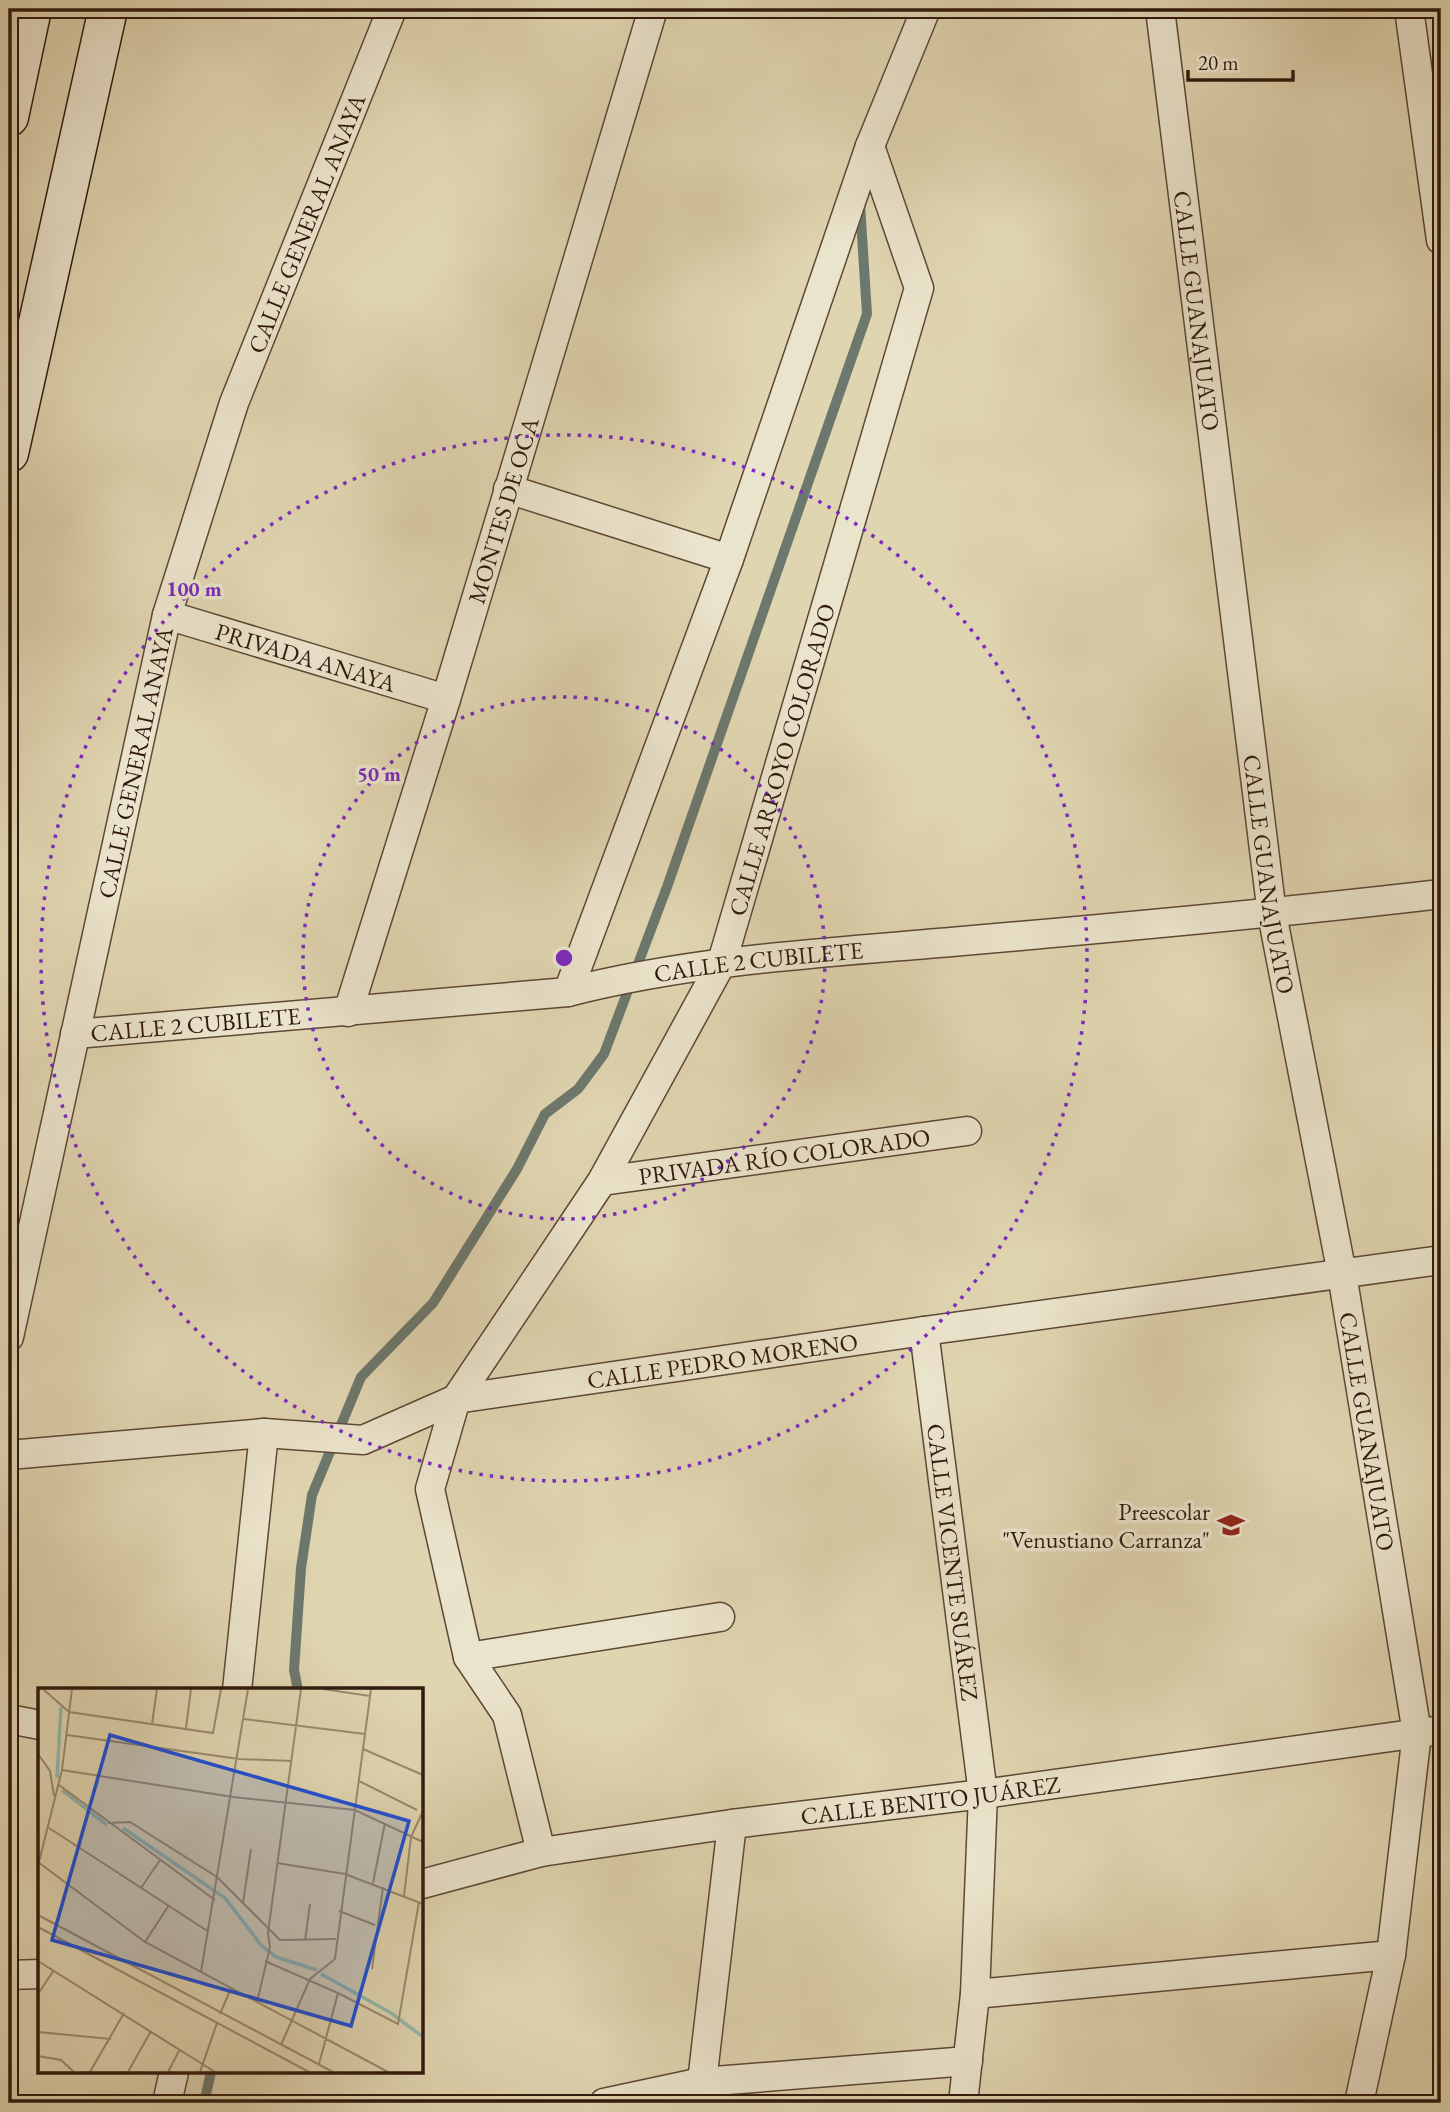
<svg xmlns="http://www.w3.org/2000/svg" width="1450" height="2112" font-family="'EB Garamond',serif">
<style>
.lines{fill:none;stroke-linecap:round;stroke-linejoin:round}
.stream{stroke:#6c786d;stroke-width:10}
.street-casing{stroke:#5c4836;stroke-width:31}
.secondary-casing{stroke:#30190d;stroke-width:41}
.street{stroke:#ebe4cc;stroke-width:28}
.secondary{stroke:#ebe4cc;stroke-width:38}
.ring{fill:none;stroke:#7b2cbf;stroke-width:3.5;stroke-dasharray:3.5 7}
.labels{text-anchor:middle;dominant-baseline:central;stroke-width:7;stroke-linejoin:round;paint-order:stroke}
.street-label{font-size:24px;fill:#30190d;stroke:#ebe4cc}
.poi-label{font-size:24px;fill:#30190d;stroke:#ebe4cc;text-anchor:end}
.inset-river{fill:none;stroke:#94b8ad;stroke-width:3.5}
.inset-road{fill:none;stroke:#9a8a6f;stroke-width:2}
.view{fill:#1d4ed8;fill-opacity:0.15;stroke:#1d4ed8;stroke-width:3.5}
.inset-edge{fill:none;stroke:#30190d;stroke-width:3.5}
.centre{fill:#7b2cbf;stroke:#ebe4cc;stroke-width:3.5}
.ring-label{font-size:21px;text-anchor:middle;font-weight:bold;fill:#7b2cbf;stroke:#ebe4cc;stroke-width:7;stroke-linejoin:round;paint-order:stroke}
</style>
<rect width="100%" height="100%" fill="#e0d5b1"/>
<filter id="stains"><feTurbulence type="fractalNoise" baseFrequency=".00286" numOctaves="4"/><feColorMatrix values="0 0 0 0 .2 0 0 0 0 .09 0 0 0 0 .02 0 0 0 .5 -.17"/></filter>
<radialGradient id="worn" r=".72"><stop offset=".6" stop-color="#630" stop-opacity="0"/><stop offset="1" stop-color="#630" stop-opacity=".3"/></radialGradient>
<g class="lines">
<!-- stream -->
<path class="stream" d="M 298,1690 L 294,1670 L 301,1568 L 312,1495 L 361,1377 L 433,1303 L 517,1169 L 545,1114 L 578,1089 L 604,1054 L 667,887 L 867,314 L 860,204
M 204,2103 L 211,2072"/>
<defs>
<g id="street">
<path id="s1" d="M 1160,9 L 1272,914 L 1342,1274 L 1417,1733 L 1391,1955 L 1359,2103"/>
<path d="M 1409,9 L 1441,240"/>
<path d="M 508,489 L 729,559"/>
<path id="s2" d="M 167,615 L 446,699"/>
<path d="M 568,992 L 729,559 L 870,146 L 926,9"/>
<path id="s3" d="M 348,1012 L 446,699 L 653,9"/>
<path id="s4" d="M 75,1034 L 568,992 C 693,960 822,953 951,942 C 1114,928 1278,913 1441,894"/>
<path id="s5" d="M 602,1181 L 967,1131"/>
<path id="s6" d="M 924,1331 L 983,1794 L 975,1994 L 963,2103"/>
<path id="s7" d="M 9,1337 L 167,615 L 234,403 L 392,9"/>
<path id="s8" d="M 9,1455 L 264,1433 L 363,1440 L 456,1399 L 924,1331 L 1441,1260"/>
<path d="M 468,1657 L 720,1617"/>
<path d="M 237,1690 L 264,1433"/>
<path d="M 9,1719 L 40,1725"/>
<path id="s9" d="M 541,1852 L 507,1715 L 468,1657 L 430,1489 L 456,1399 L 602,1181 L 722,962 L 919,288 L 870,146"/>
<path id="s10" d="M 422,1884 L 541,1852 L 732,1824 L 983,1794 L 1441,1730"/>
<path d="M 9,1975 L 40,1974"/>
<path d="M 975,1994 L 1391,1955"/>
<path d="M 702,2082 L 732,1824"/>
<path d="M 167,2103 L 174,2072"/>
<path d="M 604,2103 L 702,2082 L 968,2061"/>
</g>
<path id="secondary" d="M 9,117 L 32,9
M 9,453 L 108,9"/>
</defs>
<!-- street casing -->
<use href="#street" class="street-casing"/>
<!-- secondary casing -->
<use href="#secondary" class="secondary-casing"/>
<!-- street -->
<use href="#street" class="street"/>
<!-- secondary -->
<use href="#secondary" class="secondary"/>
</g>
<!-- distance rings -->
<g class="ring">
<circle cx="564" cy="958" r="261"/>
<circle cx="564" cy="958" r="523"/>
</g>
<!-- icons -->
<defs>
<symbol id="school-bare" viewBox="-9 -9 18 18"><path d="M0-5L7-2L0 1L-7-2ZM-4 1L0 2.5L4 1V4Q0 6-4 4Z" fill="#8f2418" stroke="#ebe4cc" stroke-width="2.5" paint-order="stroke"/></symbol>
</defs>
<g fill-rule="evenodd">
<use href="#school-bare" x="1212" y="1506" width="38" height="38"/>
</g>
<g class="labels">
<!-- street labels -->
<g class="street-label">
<text stroke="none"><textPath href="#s7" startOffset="1155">CALLE GENERAL ANAYA</textPath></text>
<text stroke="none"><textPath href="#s1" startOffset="304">CALLE GUANAJUATO</textPath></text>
<text stroke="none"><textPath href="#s3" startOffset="525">MONTES DE OCA</textPath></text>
<text stroke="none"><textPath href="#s2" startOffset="145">PRIVADA ANAYA</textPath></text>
<text stroke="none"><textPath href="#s9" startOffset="1200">CALLE ARROYO COLORADO</textPath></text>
<text stroke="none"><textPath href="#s7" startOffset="588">CALLE GENERAL ANAYA</textPath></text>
<text stroke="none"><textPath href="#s1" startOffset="872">CALLE GUANAJUATO</textPath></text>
<text stroke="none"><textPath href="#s4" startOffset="688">CALLE 2 CUBILETE</textPath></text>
<text stroke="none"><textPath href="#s4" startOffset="121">CALLE 2 CUBILETE</textPath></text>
<text stroke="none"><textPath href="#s5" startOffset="184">PRIVADA RÍO COLORADO</textPath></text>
<text stroke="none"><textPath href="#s8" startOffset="726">CALLE PEDRO MORENO</textPath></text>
<text stroke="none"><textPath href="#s1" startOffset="1438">CALLE GUANAJUATO</textPath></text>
<text stroke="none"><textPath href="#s6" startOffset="233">CALLE VICENTE SUÁREZ</textPath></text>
<text stroke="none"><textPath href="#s10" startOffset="516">CALLE BENITO JUÁREZ</textPath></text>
</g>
<!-- poi labels -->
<g class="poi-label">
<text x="1210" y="1511">Preescolar<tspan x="1210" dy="28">"Venustiano Carranza"</tspan></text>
</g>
</g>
<!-- overview -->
<g transform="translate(38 1688)">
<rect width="385" height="385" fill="#e0d5b1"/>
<path class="inset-river" d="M 19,90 L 23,19M 24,102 L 69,137M 85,140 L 187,210 L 223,257 L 238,269 L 279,282M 283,286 L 353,325 L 385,349"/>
<path class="inset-road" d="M 5,1 L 31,24 L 175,45 L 183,1M 285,1 L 332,8M 206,31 L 327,46M 114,36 L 119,1M 148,40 L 153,1M 29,47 L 201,71 L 254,73M 325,61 L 385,87M 0,66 L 12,83 L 16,108M 24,82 L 195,109 L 317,122 L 385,154M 321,93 L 379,122M 21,97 L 177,212M 70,135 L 92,134 L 179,189 L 242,252 L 298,251M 11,140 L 171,244M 0,174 L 107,254 L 350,384M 1,174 L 24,82 L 34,1M 239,175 L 307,186 L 385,216M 335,195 L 347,135M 103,200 L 122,172M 366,208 L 373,149 L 385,123M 205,215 L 213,161M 301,223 L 337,237M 0,227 L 295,384M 0,239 L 271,384M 267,253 L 272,216M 107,254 L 131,217M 0,273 L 177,384M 227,273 L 300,305 L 281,376M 334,281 L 345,199M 163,284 L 210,1M 300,305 L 360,336 L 381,214M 0,306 L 16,282M 219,314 L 232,259 L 230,245 L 263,1M 182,326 L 193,300M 0,344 L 73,351M 243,357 L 272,291 L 297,271 L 333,1M 0,368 L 23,372 L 36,384M 52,384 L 86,325M 90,384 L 113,343M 130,384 L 142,361M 162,384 L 179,335"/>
<path class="view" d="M 72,47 L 371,133 L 313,338 L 14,252 Z"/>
<rect width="385" height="385" class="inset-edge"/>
</g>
<circle cx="564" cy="958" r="10" class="centre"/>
<g class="ring-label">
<text x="194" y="596">100 m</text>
<text x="379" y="781">50 m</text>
</g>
<!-- margin -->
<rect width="1450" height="2112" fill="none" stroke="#e0d5b1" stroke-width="35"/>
<rect x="10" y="10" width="1429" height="2091" fill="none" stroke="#30190d" stroke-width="3.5"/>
<rect x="18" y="18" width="1415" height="2077" fill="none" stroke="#30190d" stroke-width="2"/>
<!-- scale -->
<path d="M1188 70v10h105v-10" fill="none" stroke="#30190d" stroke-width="3.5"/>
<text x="1198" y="70" font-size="21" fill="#30190d" stroke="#ebe4cc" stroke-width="5" paint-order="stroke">20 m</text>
<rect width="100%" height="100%" filter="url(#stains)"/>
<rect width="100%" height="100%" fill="url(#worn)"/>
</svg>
